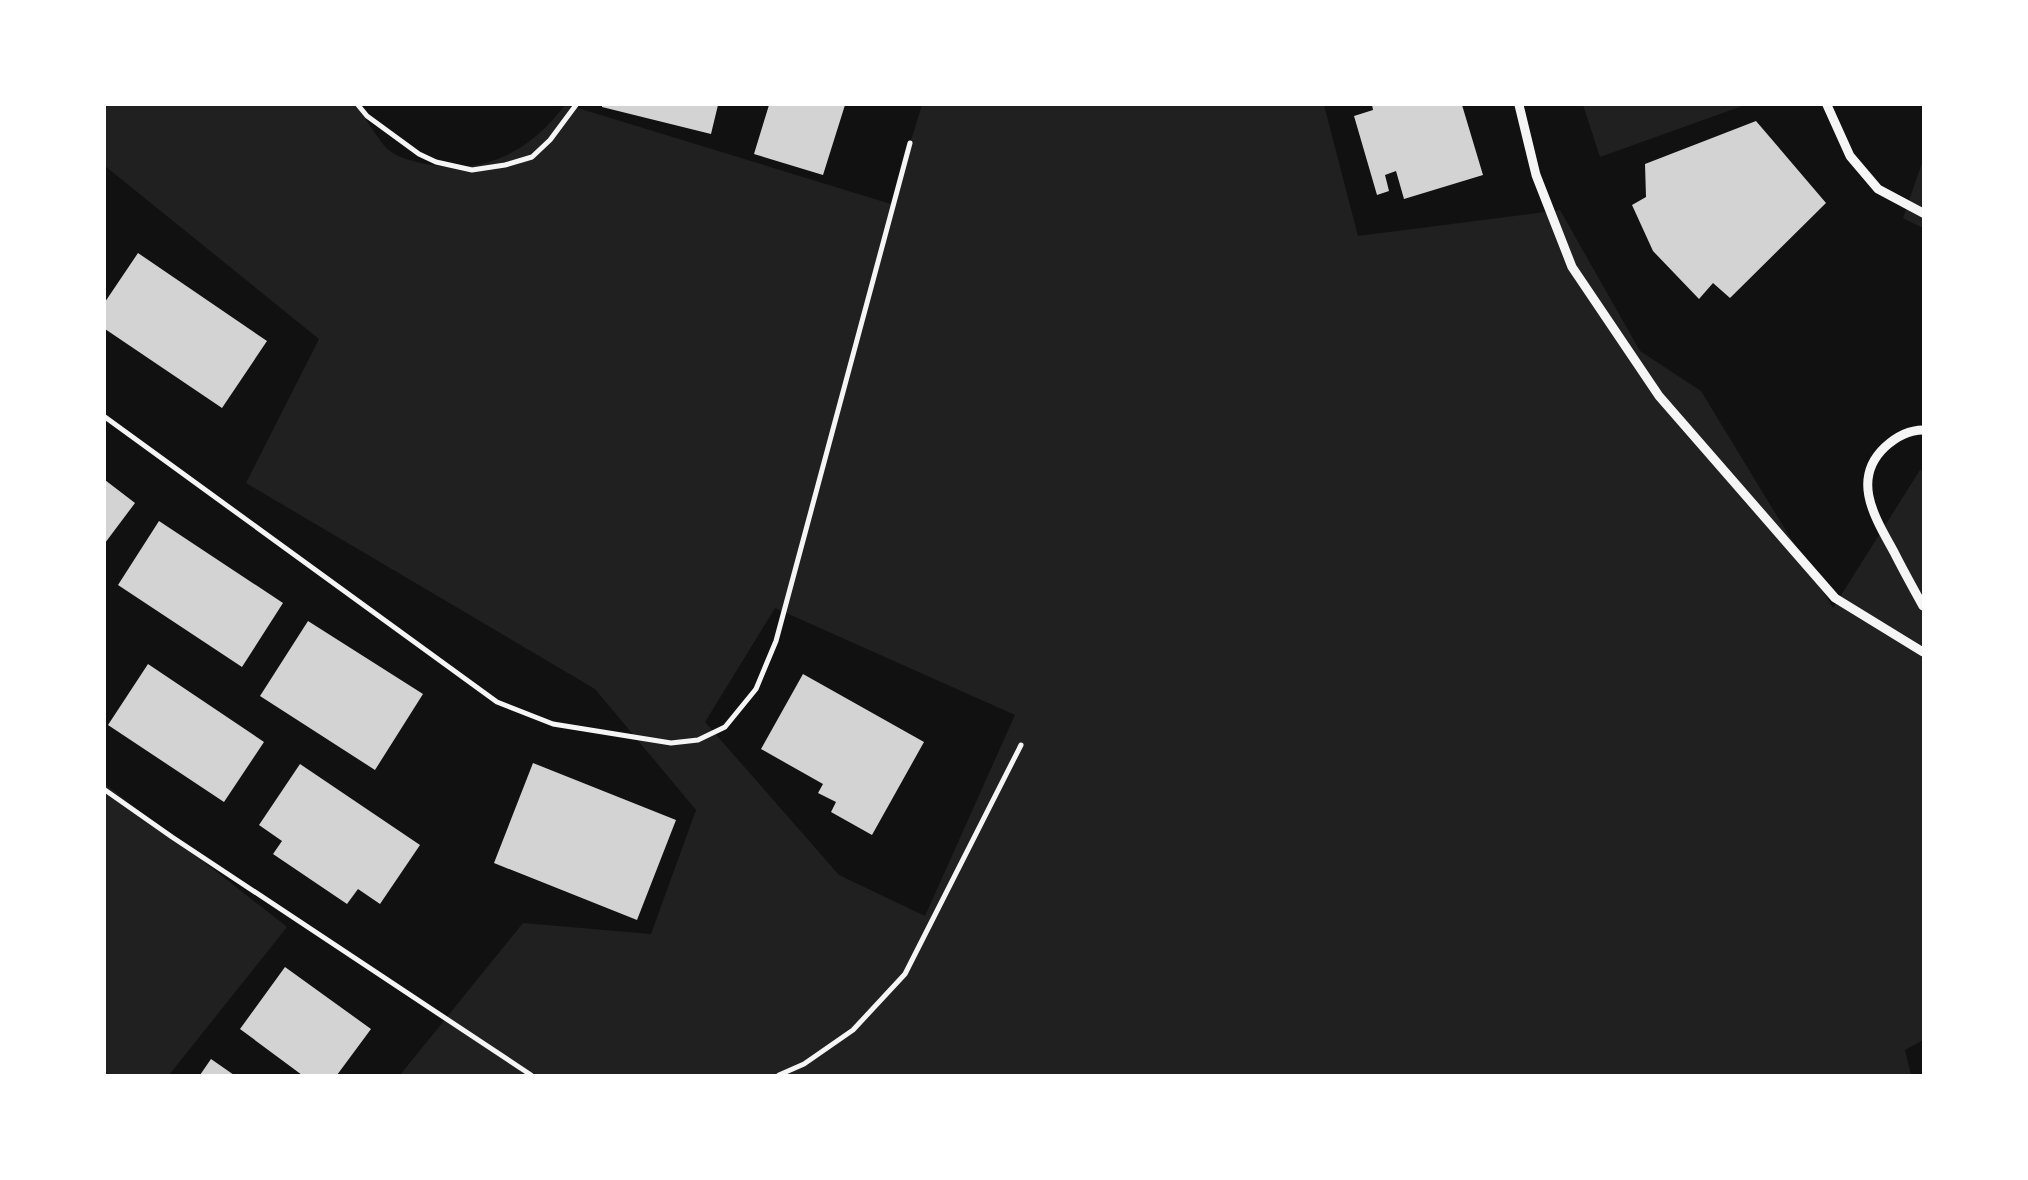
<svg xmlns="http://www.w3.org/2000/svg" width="2028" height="1180" font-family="'PT Sans',sans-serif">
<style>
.green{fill:#202020;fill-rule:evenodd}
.building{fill:#d3d3d3}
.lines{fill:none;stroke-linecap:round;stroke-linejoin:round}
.minor{stroke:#f5f5f5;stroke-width:5}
.tertiary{stroke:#f5f5f5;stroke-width:9}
</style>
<rect width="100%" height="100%" fill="#111"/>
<!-- green -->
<path class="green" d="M 105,105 L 356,105 C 364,115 381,145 390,151 C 399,158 415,162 426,164 C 485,176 530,151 565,105 L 568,105 L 891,204 L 922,105 L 1324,105 L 1358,236 L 1560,210 L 1640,351 L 1701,391 L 1833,608 L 1920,470 L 1923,470 L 1923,1040 L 1905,1050 L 1911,1075 L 400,1075 L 523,923 L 651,934 L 696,810 L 595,689 L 246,483 L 319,339 L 105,166 ZM 775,608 L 1015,715 L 925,916 L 839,875 L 705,722 Z
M 1583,105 L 1745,105 L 1600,157 Z
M 1923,160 L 1923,228 L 1903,218 Z
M 105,784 L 287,927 L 169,1075 L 105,1075 Z"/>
<!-- building -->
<path class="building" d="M 602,105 L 718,105 L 711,134 L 602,107 Z
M 769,105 L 845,105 L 823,175 L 754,154 Z
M 1372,105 L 1462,105 L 1483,175 L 1404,199 L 1396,171 L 1385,175 L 1389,191 L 1377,195 L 1354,116 L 1373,110 Z
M 1756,121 L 1826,203 L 1730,298 L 1713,283 L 1699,299 L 1653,251 L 1632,205 L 1646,197 L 1645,164 Z
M 138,253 L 267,341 L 222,408 L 105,329 L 105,302 Z
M 105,480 L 135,503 L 105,543 Z
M 159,521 L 283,603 L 242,667 L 118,585 Z
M 308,621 L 423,694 L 375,770 L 260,696 Z
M 148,664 L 264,742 L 224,802 L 108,725 Z
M 803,674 L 924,742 L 872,835 L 831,812 L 836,802 L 818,793 L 823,784 L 761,749 Z
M 533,763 L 676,820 L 637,920 L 494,863 Z
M 300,764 L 420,845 L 380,904 L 358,889 L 347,904 L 273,854 L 282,841 L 259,825 Z
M 285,967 L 371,1029 L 337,1075 L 302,1075 L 240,1029 Z
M 211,1059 L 234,1075 L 200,1075 Z"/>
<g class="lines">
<!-- minor -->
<path class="minor" d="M 358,105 L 367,116 L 419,154 L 436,162 L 472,170 L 505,165 L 532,157 L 550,140 L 576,105
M 105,417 L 497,702 L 553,724 L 671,743 L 698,740 L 725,727 L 756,689 L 776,641 L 910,143
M 105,790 L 172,837 L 531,1075
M 779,1075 L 804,1064 L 853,1030 L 905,974 L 1021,745"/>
<!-- tertiary -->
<path class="tertiary" d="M 1519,105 L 1536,175 L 1572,267 L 1659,396 L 1835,598 L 1923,652
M 1827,105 L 1850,156 L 1878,189 L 1923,213
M 1923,430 C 1909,430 1896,437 1885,447 C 1850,480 1876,519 1894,552 C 1903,570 1913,588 1923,606"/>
</g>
<!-- border -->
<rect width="2028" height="1180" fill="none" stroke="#ffffff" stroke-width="212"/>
</svg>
